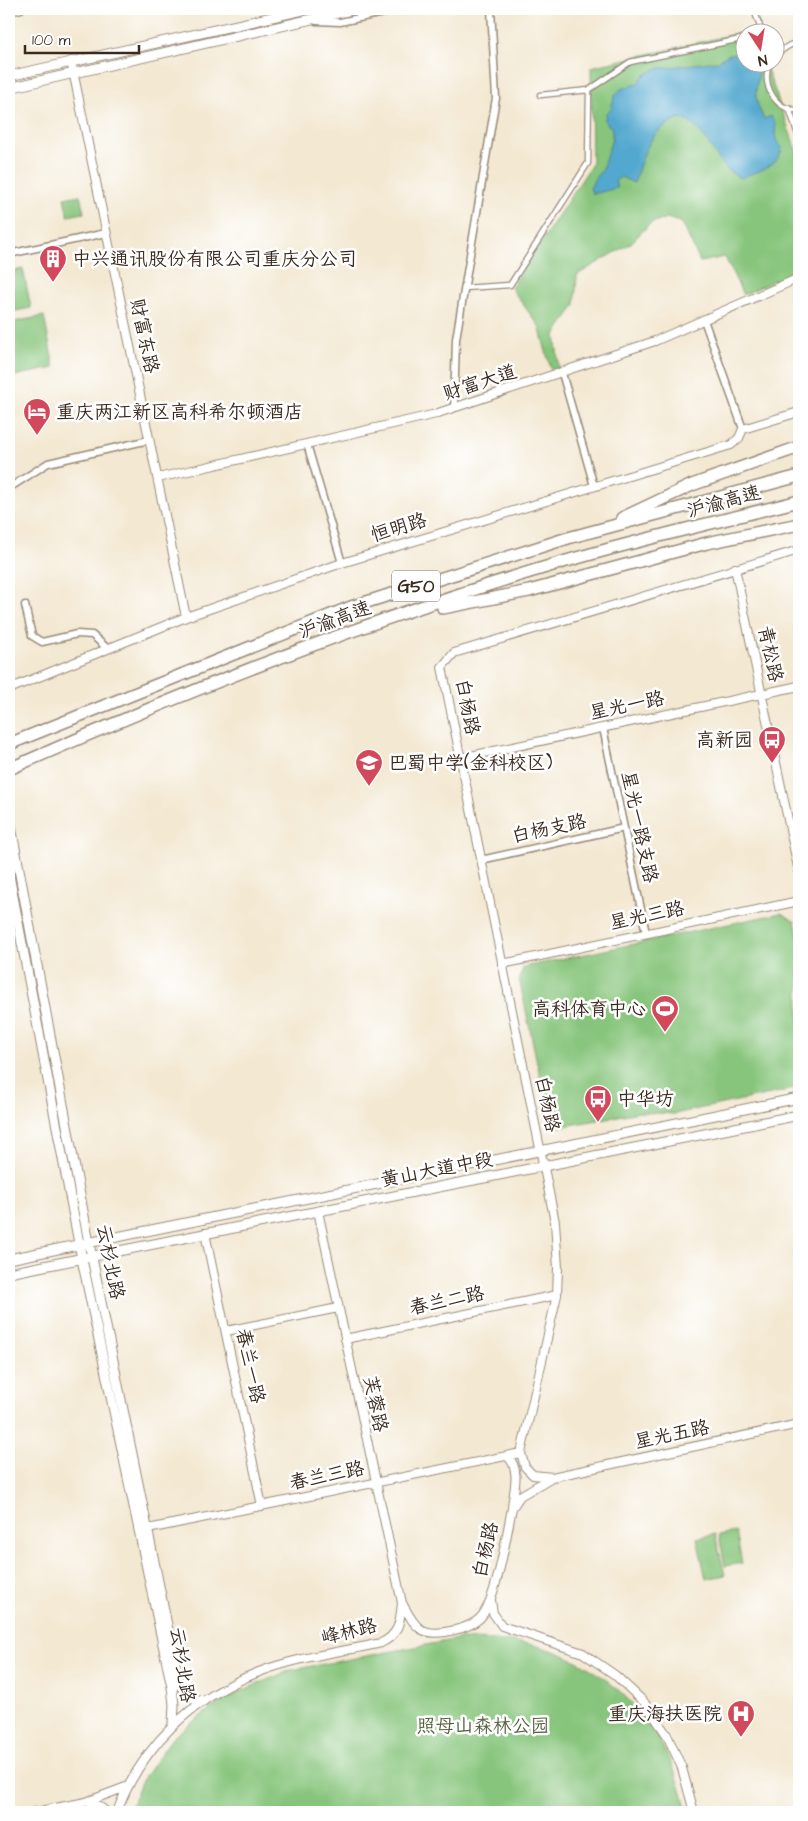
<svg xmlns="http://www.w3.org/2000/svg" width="808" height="1821" font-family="'Architects Daughter','LXGW WenKai TC',sans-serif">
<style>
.green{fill:#87c57c;stroke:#61784d}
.water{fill:#53a8cf;stroke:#476976}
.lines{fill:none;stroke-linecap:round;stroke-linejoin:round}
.pedestrian-casing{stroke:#978978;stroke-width:7}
.minor-casing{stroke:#978978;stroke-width:9}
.tertiary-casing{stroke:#978978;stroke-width:10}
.secondary-casing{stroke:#978978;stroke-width:11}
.motorway-casing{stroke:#978978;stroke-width:14}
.pedestrian{stroke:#fff;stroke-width:4.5}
.minor{stroke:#fff;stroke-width:6}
.tertiary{stroke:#fff;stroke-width:8}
.secondary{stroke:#fff;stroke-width:9}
.motorway{stroke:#fff;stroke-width:11}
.labels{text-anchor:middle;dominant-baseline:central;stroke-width:5;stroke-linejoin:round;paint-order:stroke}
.shield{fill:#fff;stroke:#766a62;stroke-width:1}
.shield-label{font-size:18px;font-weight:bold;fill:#3b2a1e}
.poi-label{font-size:19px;fill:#3b2a1e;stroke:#fff;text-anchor:start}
.street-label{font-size:19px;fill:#3b2a1e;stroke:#fff}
.park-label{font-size:19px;fill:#56603f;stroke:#fff}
</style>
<rect width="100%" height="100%" fill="#fff"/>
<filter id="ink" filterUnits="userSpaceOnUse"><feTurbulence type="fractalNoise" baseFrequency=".02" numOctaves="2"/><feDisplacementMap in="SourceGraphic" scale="10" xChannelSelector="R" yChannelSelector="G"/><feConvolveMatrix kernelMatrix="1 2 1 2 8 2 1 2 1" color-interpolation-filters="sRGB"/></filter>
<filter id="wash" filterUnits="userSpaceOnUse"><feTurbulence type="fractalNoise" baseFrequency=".0096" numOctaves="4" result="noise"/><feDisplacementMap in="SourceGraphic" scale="20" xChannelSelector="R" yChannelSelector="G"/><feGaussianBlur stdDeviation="1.12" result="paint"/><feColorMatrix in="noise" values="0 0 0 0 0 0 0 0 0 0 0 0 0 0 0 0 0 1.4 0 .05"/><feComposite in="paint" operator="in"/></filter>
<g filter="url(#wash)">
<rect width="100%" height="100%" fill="#f3e8d2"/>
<!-- green -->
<path class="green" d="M 753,30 L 754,32 L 746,32 L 746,62 L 765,63 L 799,158 L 799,269 L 743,295 L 725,257 L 700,262 L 682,223 L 667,218 L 651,223 L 631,243 L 577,275 L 575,305 L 555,335 L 559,368 L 551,370 L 539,326 L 511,288 L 592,164 L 591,67 Z
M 80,195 L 84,213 L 68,216 L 64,198 Z
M 23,269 L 31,308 L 15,311 L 9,272 Z
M 44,316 L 54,368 L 9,377 L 9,323 Z
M 781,913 L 795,921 L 799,940 L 799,1088 L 674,1114 L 639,1112 L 560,1127 L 549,1119 L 519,978 L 524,967 Z
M 736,1532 L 742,1563 L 725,1566 L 719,1535 Z
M 715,1534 L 725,1575 L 706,1579 L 697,1538 Z
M 458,1639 C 485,1639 511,1640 537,1646 C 616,1666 671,1735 687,1812 L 129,1812 L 141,1782 L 172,1738 L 211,1708 L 250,1687 L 291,1670 Z"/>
<!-- water -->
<path class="water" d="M 741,53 L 745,53 L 746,62 L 757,63 C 760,74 757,80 756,91 C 755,100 760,111 764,119 L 771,116 L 776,125 C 774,135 775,140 782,148 C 778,168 757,171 740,178 C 712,165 710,128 680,118 C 648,131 644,153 634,183 L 621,177 L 615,181 L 617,188 L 593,194 L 590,189 L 595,178 L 602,170 L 612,139 L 612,129 L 605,121 L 606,113 L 611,109 L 614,97 L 621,89 L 637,84 L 644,75 L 655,69 L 718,61 L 729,54 Z"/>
</g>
<g filter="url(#ink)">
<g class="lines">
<defs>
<path id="pedestrian" d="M 754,10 L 762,32
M 776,54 L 790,45 L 799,43
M 770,62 C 760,84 775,111 799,110
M 540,95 L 589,90 L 630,62 L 746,38
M 789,108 L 799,138
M 464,288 L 510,285 L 588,163 L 589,90"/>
<path id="minor" d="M 753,9 L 754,10
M 9,12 L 21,9
M 316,21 L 340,22 L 402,9
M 9,254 L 106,233
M 704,320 L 743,429
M 562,373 L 594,486
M 454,408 L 456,339 L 496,98 L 491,9
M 307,444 L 342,563
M 9,488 L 48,463 L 149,440
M 25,605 L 32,636 L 42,642 L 77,634 L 92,635 L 108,649
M 603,728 L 646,933
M 481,860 L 624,828"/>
<path id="tertiary" d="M 71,61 L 186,617
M 158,478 L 432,415 L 655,341 L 799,278
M 735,568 L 799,872
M 9,689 L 186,617 L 342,563 L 731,445 L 739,438 L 743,429 L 799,412
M 461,758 L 799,686
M 502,964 L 799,901
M 205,1233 L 262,1506
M 226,1331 L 338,1308
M 345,1339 L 557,1295
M 507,1456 C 521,1468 514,1490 512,1506
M 552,1477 L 799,1424
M 143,1530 L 521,1453
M 491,1600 L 493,1613 L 502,1626 L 583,1653 L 615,1675 L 644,1702 L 667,1735 L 682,1768 L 694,1812
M 402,1603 C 414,1624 418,1636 445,1632 C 457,1630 471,1627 480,1618 C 496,1603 507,1533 512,1508 L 520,1496 L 552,1477 L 533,1475 L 525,1467 L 521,1453 L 557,1295 L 558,1268 L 555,1222 L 442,667 L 454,653 L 799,550
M 35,1812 L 86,1802
M 107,1812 L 97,1805 L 86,1802 L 126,1787
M 117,1812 C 142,1745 192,1698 259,1672 C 297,1657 341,1652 381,1643 C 399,1635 400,1622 402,1603 L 318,1211"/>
<path id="secondary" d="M 9,76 L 308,9
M 9,88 L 356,9
M 9,816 L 89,1243 L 179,1684 L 193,1699 L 203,1701
M 9,875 L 82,1259 L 172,1687 L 174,1705 L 173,1724
M 9,1259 L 799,1098
M 9,1273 L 799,1115"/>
<path id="motorway" d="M 622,518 L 692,485 L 799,447
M 443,608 L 529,591 L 707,543 L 799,524
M 9,744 L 351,607 L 568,538 L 799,476
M 9,769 C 187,690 376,617 563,562 C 641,539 721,521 799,501"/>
</defs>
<!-- pedestrian casing -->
<use href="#pedestrian" class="pedestrian-casing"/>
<!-- minor casing -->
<use href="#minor" class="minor-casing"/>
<!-- tertiary casing -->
<use href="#tertiary" class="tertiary-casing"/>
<!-- secondary casing -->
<use href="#secondary" class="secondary-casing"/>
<!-- motorway casing -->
<use href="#motorway" class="motorway-casing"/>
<!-- pedestrian -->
<use href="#pedestrian" class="pedestrian"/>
<!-- minor -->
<use href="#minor" class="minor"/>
<!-- tertiary -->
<use href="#tertiary" class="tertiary"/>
<!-- secondary -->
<use href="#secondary" class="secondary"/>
<!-- motorway -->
<use href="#motorway" class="motorway"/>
</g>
</g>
<!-- icons -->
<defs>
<symbol id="building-pin" viewBox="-11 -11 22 30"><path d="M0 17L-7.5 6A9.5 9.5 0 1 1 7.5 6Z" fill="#d1495b" stroke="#fff"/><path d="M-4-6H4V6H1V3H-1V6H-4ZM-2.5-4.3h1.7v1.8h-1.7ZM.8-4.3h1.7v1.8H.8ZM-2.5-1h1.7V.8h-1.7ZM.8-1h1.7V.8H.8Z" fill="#fff"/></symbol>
<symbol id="hotel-pin" viewBox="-11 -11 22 30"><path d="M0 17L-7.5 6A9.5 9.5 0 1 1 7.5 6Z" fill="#d1495b" stroke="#fff"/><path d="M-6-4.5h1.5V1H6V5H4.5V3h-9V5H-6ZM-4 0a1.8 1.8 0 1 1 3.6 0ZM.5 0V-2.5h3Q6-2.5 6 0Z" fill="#fff"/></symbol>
<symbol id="bus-pin" viewBox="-11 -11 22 30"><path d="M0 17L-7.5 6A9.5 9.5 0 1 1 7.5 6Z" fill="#d1495b" stroke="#fff"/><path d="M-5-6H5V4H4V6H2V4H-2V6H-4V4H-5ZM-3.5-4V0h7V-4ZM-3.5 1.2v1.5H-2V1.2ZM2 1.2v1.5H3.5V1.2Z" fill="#fff"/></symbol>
<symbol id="school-pin" viewBox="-11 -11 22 30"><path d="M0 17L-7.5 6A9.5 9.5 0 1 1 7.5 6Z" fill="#d1495b" stroke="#fff"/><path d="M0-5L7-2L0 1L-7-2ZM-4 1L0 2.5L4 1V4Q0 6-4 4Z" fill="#fff"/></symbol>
<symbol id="stadium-pin" viewBox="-11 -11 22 30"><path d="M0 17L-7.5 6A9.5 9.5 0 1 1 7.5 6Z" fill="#d1495b" stroke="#fff"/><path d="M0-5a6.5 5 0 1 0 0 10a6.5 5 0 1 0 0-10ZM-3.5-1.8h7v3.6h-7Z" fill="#fff"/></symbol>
<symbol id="hospital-pin" viewBox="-11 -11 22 30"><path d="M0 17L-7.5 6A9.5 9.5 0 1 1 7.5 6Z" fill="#d1495b" stroke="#fff"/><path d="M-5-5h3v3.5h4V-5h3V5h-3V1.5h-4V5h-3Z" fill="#fff"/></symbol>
</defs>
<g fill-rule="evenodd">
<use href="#building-pin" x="37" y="243" width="32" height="43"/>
<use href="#hotel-pin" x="21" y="396" width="32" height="43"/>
<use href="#bus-pin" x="756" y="724" width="32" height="43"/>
<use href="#school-pin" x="353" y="747" width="32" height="43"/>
<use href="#stadium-pin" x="649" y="993" width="32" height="43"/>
<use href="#bus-pin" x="582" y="1083" width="32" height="43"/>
<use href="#hospital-pin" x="725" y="1698" width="32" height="43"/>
</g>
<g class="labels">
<!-- shield labels -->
<rect class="shield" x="392" y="570.5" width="48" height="31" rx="4"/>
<g class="shield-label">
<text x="416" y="586">G50</text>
</g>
<!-- poi labels -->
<g class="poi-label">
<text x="72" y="259">中兴通讯股份有限公司重庆分公司</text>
<text x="56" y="412">重庆两江新区高科希尔顿酒店</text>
<text x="753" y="740" text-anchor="end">高新园</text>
<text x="388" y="763">巴蜀中学(金科校区)</text>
<text x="646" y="1009" text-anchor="end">高科体育中心</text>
<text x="617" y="1099">中华坊</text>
<text x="722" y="1714" text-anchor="end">重庆海扶医院</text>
</g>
<!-- street labels -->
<g class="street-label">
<text transform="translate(144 336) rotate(78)">财富东路</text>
<text transform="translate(480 383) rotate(-18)">财富大道</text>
<text transform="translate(724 502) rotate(-15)">沪渝高速</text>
<text transform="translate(399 528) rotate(-17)">恒明路</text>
<text transform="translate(335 620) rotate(-20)">沪渝高速</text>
<text transform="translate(770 654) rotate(78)">青松路</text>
<text transform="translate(627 706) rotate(-12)">星光一路</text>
<text transform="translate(467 707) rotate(79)">白杨路</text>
<text transform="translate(639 827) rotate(78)">星光一路支路</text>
<text transform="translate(549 829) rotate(-12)">白杨支路</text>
<text transform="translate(647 916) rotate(-12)">星光三路</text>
<text transform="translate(547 1104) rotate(78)">白杨路</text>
<text transform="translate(437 1170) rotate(-11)">黄山大道中段</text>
<text transform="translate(110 1262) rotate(79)">云杉北路</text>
<text transform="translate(447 1301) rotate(-12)">春兰二路</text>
<text transform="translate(250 1366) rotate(78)">春兰一路</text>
<text transform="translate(375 1404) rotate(78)">芙蓉路</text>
<text transform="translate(672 1435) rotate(-12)">星光五路</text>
<text transform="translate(327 1476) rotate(-12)">春兰三路</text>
<text transform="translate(486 1550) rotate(-77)">白杨路</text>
<text transform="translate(349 1632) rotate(-14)">峰林路</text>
<text transform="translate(182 1665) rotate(81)">云杉北路</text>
</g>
<!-- park labels -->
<g class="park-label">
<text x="483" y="1726">照母山森林公园</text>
</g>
</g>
<!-- margin -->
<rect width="808" height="1821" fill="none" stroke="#fff" stroke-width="30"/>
<!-- north arrow -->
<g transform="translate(760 48) rotate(168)"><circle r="24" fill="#ffffff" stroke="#b1aaa5"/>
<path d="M0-4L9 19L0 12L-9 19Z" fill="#d1495b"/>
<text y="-8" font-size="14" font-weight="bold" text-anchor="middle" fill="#3b2a1e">N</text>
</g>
<!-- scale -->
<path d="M25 45v8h114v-8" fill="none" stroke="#3b2a1e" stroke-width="2.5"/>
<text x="32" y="45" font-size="15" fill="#3b2a1e" stroke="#ffffff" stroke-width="4" paint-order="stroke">100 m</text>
</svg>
